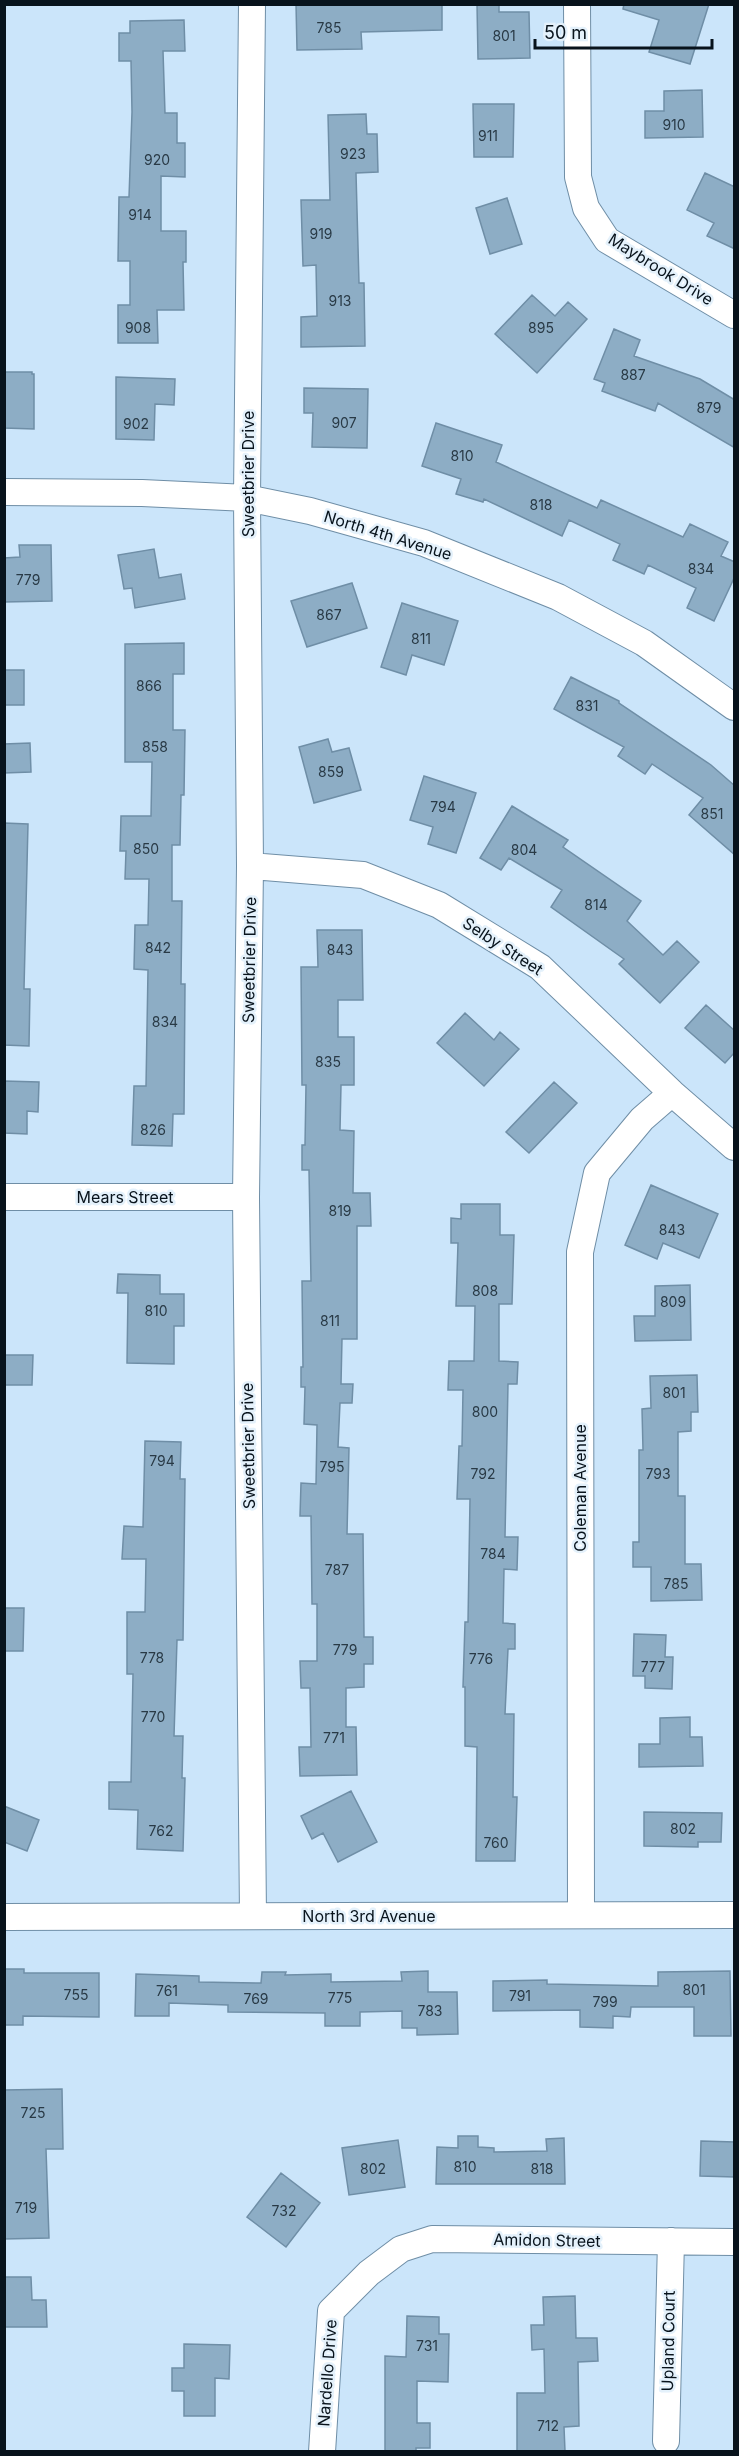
<svg xmlns="http://www.w3.org/2000/svg" width="739" height="2456" font-family="Inter,sans-serif">
<style>
.building{fill:#8dadc5;stroke:#6f8ea6;stroke-width:1.5}
.lines{fill:none;stroke-linecap:round;stroke-linejoin:round}
.minor-casing{stroke:#6f8ea6;stroke-width:28}
.minor{stroke:#fff;stroke-width:26}
.labels{text-anchor:middle;dominant-baseline:central;stroke-width:5;stroke-linejoin:round;paint-order:stroke}
.number-label{font-size:14px;fill:#293a46}
.street-label{font-size:16px;fill:#08131c;stroke:#e4f1fb}
</style>
<rect width="100%" height="100%" fill="#cbe5fa"/>
<!-- building -->
<path class="building" d="M 296,4 L 442,4 L 442,30 L 361,32 L 362,49 L 297,50 Z
M 477,4 L 499,4 L 499,12 L 529,12 L 530,58 L 478,59 Z
M 624,4 L 709,4 L 690,64 L 649,52 L 659,20 L 623,9 Z
M 184,20 L 185,51 L 163,51 L 165,113 L 177,113 L 177,143 L 185,143 L 185,177 L 161,176 L 161,231 L 186,231 L 186,262 L 183,262 L 184,310 L 157,310 L 158,343 L 118,343 L 118,305 L 130,305 L 130,261 L 118,261 L 119,197 L 129,197 L 132,112 L 131,61 L 119,61 L 119,33 L 130,33 L 130,21 Z
M 702,90 L 703,137 L 645,138 L 645,111 L 664,111 L 664,91 Z
M 473,104 L 514,104 L 513,157 L 474,157 Z
M 366,114 L 367,134 L 377,134 L 378,172 L 356,173 L 359,283 L 364,283 L 365,346 L 301,347 L 301,317 L 317,316 L 316,265 L 303,266 L 301,200 L 330,200 L 328,115 Z
M 705,173 L 735,187 L 735,249 L 707,236 L 714,223 L 687,210 Z
M 507,198 L 522,244 L 490,254 L 476,208 Z
M 532,295 L 555,316 L 568,302 L 587,319 L 537,373 L 495,334 Z
M 614,329 L 640,340 L 634,356 L 700,379 L 735,400 L 735,448 L 658,403 L 655,411 L 602,391 L 605,383 L 594,379 Z
M 4,372 L 32,372 L 32,374 L 34,374 L 34,429 L 4,428 Z
M 116,377 L 175,379 L 174,405 L 155,404 L 154,440 L 116,439 Z
M 304,388 L 368,389 L 367,448 L 312,447 L 313,413 L 304,413 Z
M 436,423 L 502,445 L 496,462 L 597,508 L 601,500 L 683,537 L 690,524 L 728,542 L 721,556 L 735,562 L 735,576 L 714,621 L 687,608 L 696,588 L 648,565 L 644,574 L 613,560 L 620,544 L 569,520 L 562,536 L 484,499 L 483,502 L 456,494 L 461,479 L 422,466 Z
M 19,545 L 51,545 L 52,601 L 4,602 L 4,558 L 20,557 Z
M 154,549 L 159,578 L 181,574 L 185,599 L 135,608 L 132,588 L 124,589 L 118,555 Z
M 352,583 L 367,628 L 307,647 L 291,601 Z
M 402,603 L 458,621 L 444,665 L 412,655 L 406,675 L 381,667 Z
M 184,643 L 184,674 L 173,674 L 173,730 L 185,730 L 184,795 L 181,795 L 180,845 L 172,845 L 172,901 L 182,901 L 181,984 L 185,984 L 184,1114 L 173,1114 L 172,1146 L 132,1145 L 134,1086 L 146,1086 L 148,970 L 134,969 L 135,925 L 148,925 L 149,879 L 125,879 L 126,851 L 120,851 L 121,816 L 151,816 L 152,762 L 125,762 L 125,644 Z
M 4,670 L 24,670 L 24,705 L 4,705 Z
M 571,677 L 619,701 L 619,703 L 711,765 L 735,786 L 735,855 L 689,815 L 703,798 L 652,764 L 645,774 L 618,756 L 624,747 L 554,709 Z
M 328,739 L 332,752 L 349,748 L 361,790 L 314,803 L 299,747 Z
M 30,743 L 31,772 L 4,773 L 4,744 Z
M 424,776 L 476,793 L 456,853 L 428,844 L 433,827 L 410,820 Z
M 512,806 L 568,840 L 563,847 L 641,901 L 627,921 L 663,955 L 677,941 L 699,962 L 660,1003 L 619,964 L 624,959 L 551,907 L 562,890 L 509,858 L 501,870 L 480,858 Z
M 4,823 L 28,824 L 24,989 L 30,989 L 29,1046 L 4,1045 Z
M 317,930 L 362,930 L 363,1000 L 338,1000 L 338,1037 L 354,1037 L 354,1085 L 341,1085 L 340,1130 L 354,1131 L 353,1193 L 370,1193 L 371,1226 L 357,1226 L 357,1339 L 342,1339 L 341,1384 L 353,1384 L 352,1403 L 340,1403 L 338,1447 L 349,1448 L 347,1534 L 363,1534 L 364,1637 L 373,1637 L 373,1664 L 364,1664 L 364,1687 L 346,1688 L 346,1727 L 356,1727 L 357,1775 L 300,1776 L 299,1747 L 311,1747 L 310,1688 L 301,1688 L 300,1661 L 317,1661 L 317,1604 L 312,1604 L 311,1516 L 300,1516 L 301,1483 L 316,1484 L 317,1425 L 304,1424 L 305,1387 L 301,1387 L 301,1367 L 303,1367 L 302,1281 L 311,1281 L 309,1170 L 302,1170 L 302,1145 L 305,1145 L 306,1085 L 302,1085 L 301,967 L 318,967 Z
M 706,1005 L 735,1031 L 735,1052 L 725,1063 L 685,1028 Z
M 465,1013 L 494,1040 L 500,1032 L 519,1049 L 484,1086 L 437,1043 Z
M 4,1081 L 39,1082 L 38,1112 L 27,1111 L 27,1134 L 4,1133 Z
M 554,1082 L 577,1103 L 529,1153 L 506,1132 Z
M 651,1185 L 718,1214 L 699,1258 L 663,1243 L 657,1259 L 625,1245 Z
M 461,1204 L 500,1204 L 500,1235 L 514,1235 L 512,1304 L 499,1304 L 499,1361 L 518,1362 L 517,1384 L 508,1384 L 505,1537 L 518,1537 L 517,1570 L 504,1569 L 503,1623 L 515,1624 L 515,1649 L 508,1649 L 505,1714 L 514,1714 L 513,1797 L 517,1797 L 515,1861 L 476,1861 L 477,1747 L 465,1746 L 465,1687 L 463,1687 L 465,1622 L 468,1622 L 470,1499 L 457,1499 L 459,1446 L 462,1446 L 463,1390 L 448,1390 L 449,1361 L 474,1361 L 475,1306 L 456,1306 L 458,1243 L 451,1243 L 451,1218 L 461,1219 Z
M 118,1274 L 160,1275 L 160,1294 L 184,1294 L 184,1326 L 174,1326 L 174,1364 L 127,1363 L 128,1293 L 117,1293 Z
M 690,1285 L 691,1340 L 635,1341 L 634,1316 L 655,1316 L 655,1286 Z
M 4,1355 L 33,1355 L 32,1385 L 4,1385 Z
M 697,1375 L 698,1412 L 691,1412 L 691,1431 L 678,1432 L 678,1496 L 685,1496 L 685,1564 L 701,1564 L 702,1600 L 651,1601 L 651,1567 L 633,1567 L 633,1542 L 639,1542 L 639,1450 L 643,1450 L 642,1409 L 651,1408 L 650,1376 Z
M 145,1441 L 181,1442 L 180,1479 L 185,1479 L 183,1640 L 177,1640 L 174,1736 L 183,1736 L 182,1778 L 185,1778 L 183,1851 L 137,1849 L 138,1810 L 109,1809 L 109,1782 L 131,1782 L 133,1674 L 127,1674 L 127,1612 L 145,1612 L 146,1559 L 122,1559 L 124,1526 L 143,1527 Z
M 4,1608 L 24,1608 L 23,1651 L 4,1651 Z
M 634,1634 L 666,1635 L 665,1657 L 673,1657 L 672,1689 L 645,1688 L 645,1676 L 633,1676 Z
M 690,1717 L 690,1737 L 702,1737 L 703,1766 L 639,1767 L 639,1744 L 660,1744 L 660,1718 Z
M 351,1791 L 377,1842 L 338,1862 L 323,1833 L 312,1839 L 301,1816 Z
M 4,1806 L 39,1820 L 27,1851 L 4,1842 Z
M 644,1812 L 722,1813 L 721,1842 L 698,1842 L 698,1847 L 644,1846 Z
M 4,1969 L 24,1969 L 24,1973 L 99,1973 L 99,2017 L 23,2016 L 23,2025 L 4,2025 Z
M 428,1971 L 428,1992 L 457,1992 L 458,2034 L 417,2035 L 417,2028 L 402,2028 L 402,2011 L 360,2012 L 360,2026 L 325,2026 L 325,2013 L 228,2012 L 228,2005 L 169,2003 L 169,2016 L 135,2016 L 136,1974 L 199,1976 L 199,1982 L 261,1983 L 262,1972 L 286,1972 L 285,1975 L 331,1974 L 331,1982 L 402,1981 L 401,1972 Z
M 730,1971 L 731,2036 L 694,2036 L 694,2007 L 631,2007 L 630,2017 L 613,2016 L 613,2028 L 580,2027 L 580,2010 L 493,2011 L 493,1981 L 547,1980 L 547,1984 L 658,1986 L 658,1972 Z
M 62,2089 L 63,2149 L 46,2149 L 49,2238 L 4,2239 L 4,2090 Z
M 458,2136 L 478,2136 L 478,2147 L 494,2148 L 494,2152 L 547,2151 L 546,2139 L 564,2138 L 565,2184 L 436,2184 L 437,2147 L 458,2148 Z
M 398,2140 L 405,2187 L 349,2195 L 342,2148 Z
M 701,2141 L 735,2142 L 735,2177 L 700,2176 Z
M 281,2173 L 320,2203 L 286,2247 L 247,2217 Z
M 4,2277 L 31,2277 L 32,2300 L 46,2300 L 47,2327 L 4,2327 Z
M 575,2296 L 576,2338 L 597,2338 L 598,2361 L 578,2362 L 579,2426 L 564,2427 L 565,2451 L 517,2451 L 517,2393 L 545,2393 L 544,2349 L 532,2350 L 531,2325 L 544,2325 L 543,2297 Z
M 407,2316 L 439,2317 L 439,2334 L 449,2334 L 448,2382 L 417,2381 L 417,2423 L 430,2423 L 430,2448 L 416,2448 L 416,2451 L 385,2451 L 385,2356 L 406,2357 Z
M 184,2344 L 230,2345 L 229,2379 L 215,2378 L 215,2416 L 184,2416 L 184,2391 L 172,2391 L 172,2368 L 184,2368 Z"/>
<g class="lines">
<defs>
<path id="minor" d="M 252,4 L 247,498 L 250,866 L 246,1197 L 253,1916
M 577,4 L 578,177 L 586,208 L 607,240 L 734,315
M 4,492 L 142,493 L 247,498 L 310,511 L 424,543 L 558,597 L 644,643 L 734,707
M 250,866 L 363,875 L 439,905 L 540,967 L 672,1093 L 734,1147
M 4,1197 L 246,1197
M 581,1915 L 580,1252 L 597,1173 L 642,1119 L 672,1093
M 4,1917 L 734,1915
M 666,2441 L 671,2241
M 322,2452 L 331,2311 L 369,2273 L 401,2249 L 432,2239 L 734,2242"/>
</defs>
<!-- minor casing -->
<use href="#minor" class="minor-casing"/>
<!-- minor -->
<use href="#minor" class="minor"/>
</g>
<g class="labels">
<!-- number labels -->
<g class="number-label">
<text x="329" y="27">785</text>
<text x="504" y="35">801</text>
<text x="674" y="124">910</text>
<text x="488" y="135">911</text>
<text x="353" y="153">923</text>
<text x="157" y="159">920</text>
<text x="140" y="214">914</text>
<text x="321" y="233">919</text>
<text x="340" y="300">913</text>
<text x="138" y="327">908</text>
<text x="541" y="327">895</text>
<text x="633" y="374">887</text>
<text x="709" y="407">879</text>
<text x="344" y="422">907</text>
<text x="136" y="423">902</text>
<text x="462" y="455">810</text>
<text x="541" y="504">818</text>
<text x="701" y="568">834</text>
<text x="28" y="579">779</text>
<text x="329" y="614">867</text>
<text x="421" y="638">811</text>
<text x="149" y="685">866</text>
<text x="587" y="705">831</text>
<text x="155" y="746">858</text>
<text x="331" y="771">859</text>
<text x="443" y="806">794</text>
<text x="712" y="813">851</text>
<text x="146" y="848">850</text>
<text x="524" y="849">804</text>
<text x="596" y="904">814</text>
<text x="158" y="947">842</text>
<text x="340" y="949">843</text>
<text x="165" y="1021">834</text>
<text x="328" y="1061">835</text>
<text x="153" y="1129">826</text>
<text x="340" y="1210">819</text>
<text x="672" y="1229">843</text>
<text x="485" y="1290">808</text>
<text x="673" y="1301">809</text>
<text x="156" y="1310">810</text>
<text x="330" y="1320">811</text>
<text x="674" y="1392">801</text>
<text x="485" y="1411">800</text>
<text x="162" y="1460">794</text>
<text x="332" y="1466">795</text>
<text x="483" y="1473">792</text>
<text x="658" y="1473">793</text>
<text x="493" y="1553">784</text>
<text x="337" y="1569">787</text>
<text x="676" y="1583">785</text>
<text x="345" y="1649">779</text>
<text x="152" y="1657">778</text>
<text x="481" y="1658">776</text>
<text x="653" y="1666">777</text>
<text x="153" y="1716">770</text>
<text x="334" y="1737">771</text>
<text x="683" y="1828">802</text>
<text x="161" y="1830">762</text>
<text x="496" y="1842">760</text>
<text x="694" y="1989">801</text>
<text x="167" y="1990">761</text>
<text x="76" y="1994">755</text>
<text x="520" y="1995">791</text>
<text x="340" y="1997">775</text>
<text x="256" y="1998">769</text>
<text x="605" y="2001">799</text>
<text x="430" y="2010">783</text>
<text x="33" y="2112">725</text>
<text x="465" y="2166">810</text>
<text x="373" y="2168">802</text>
<text x="542" y="2168">818</text>
<text x="26" y="2207">719</text>
<text x="284" y="2210">732</text>
<text x="427" y="2345">731</text>
<text x="548" y="2425">712</text>
</g>
<!-- street labels -->
<g class="street-label">
<text transform="translate(661 269) rotate(32)">Maybrook Drive</text>
<text transform="translate(248 474) rotate(-90)">Sweetbrier Drive</text>
<text transform="translate(388 535) rotate(17)">North 4th Avenue</text>
<text transform="translate(503 946) rotate(33)">Selby Street</text>
<text transform="translate(249 960) rotate(-89)">Sweetbrier Drive</text>
<text x="125" y="1197">Mears Street</text>
<text transform="translate(248 1446) rotate(-91)">Sweetbrier Drive</text>
<text transform="translate(580 1488) rotate(-90)">Coleman Avenue</text>
<text x="369" y="1916">North 3rd Avenue</text>
<text transform="translate(547 2240) rotate(1)">Amidon Street</text>
<text transform="translate(668 2341) rotate(-89)">Upland Court</text>
<text transform="translate(327 2373) rotate(-86)">Nardello Drive</text>
</g>
</g>
<!-- border -->
<rect width="739" height="2456" fill="none" stroke="#08131c" stroke-width="12"/>
<!-- scale -->
<path d="M535 39v9h177v-9" fill="none" stroke="#08131c" stroke-width="3"/>
<text x="544" y="39" font-size="18" fill="#08131c" stroke="#e4f1fb" stroke-width="4.5" paint-order="stroke">50 m</text>
</svg>
